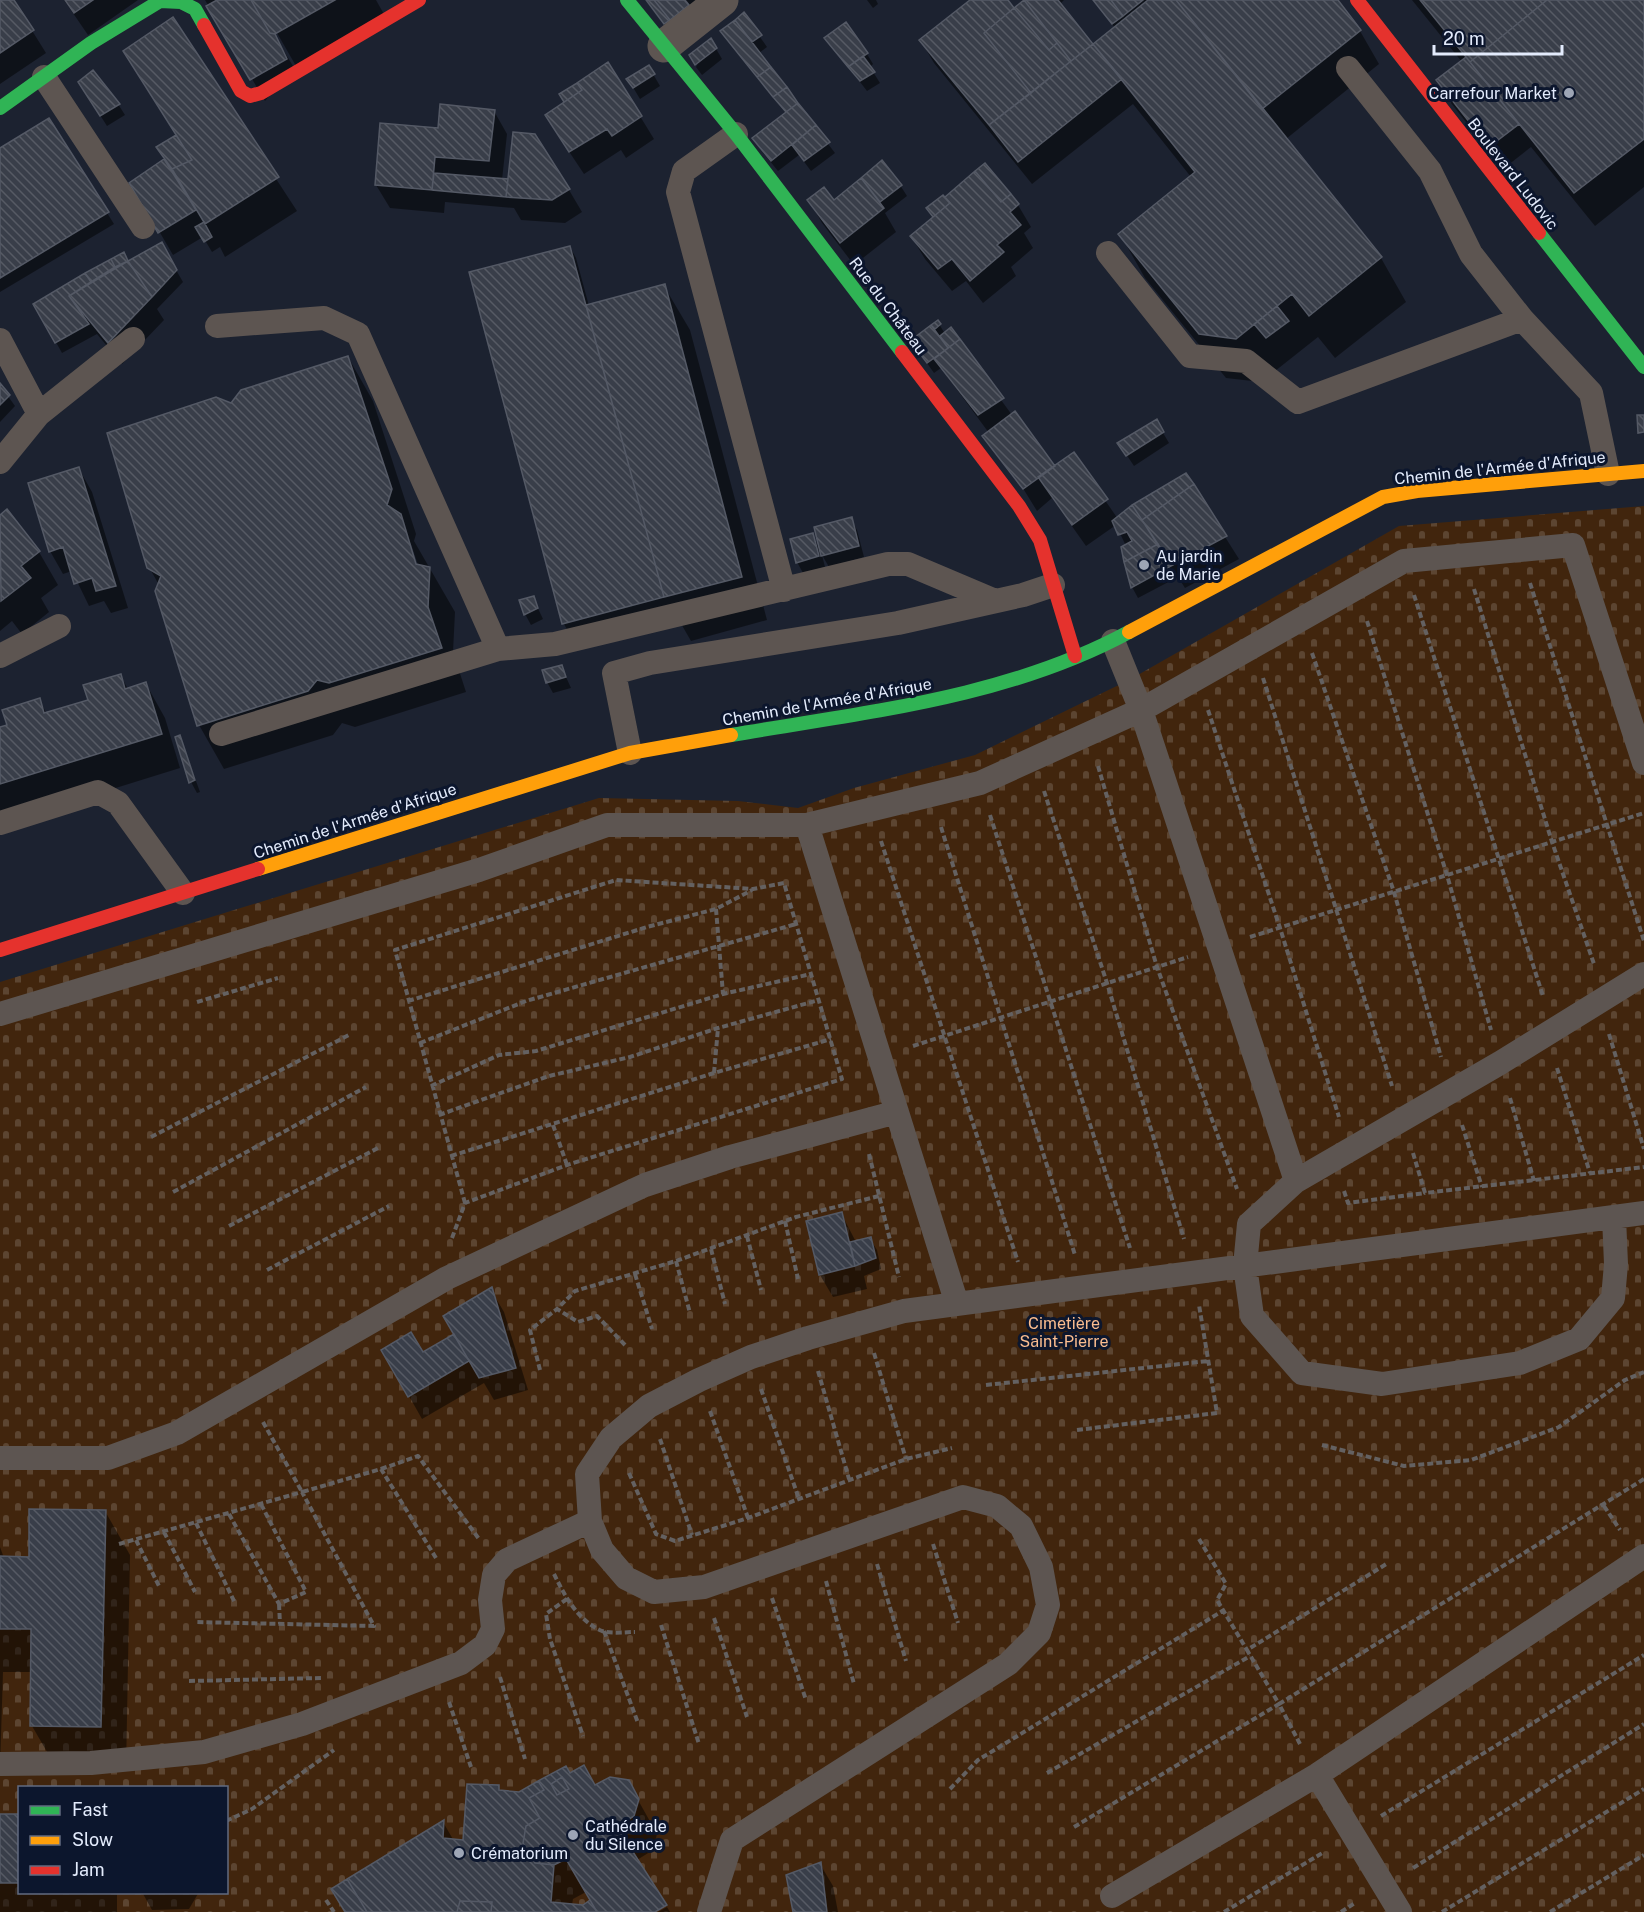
<svg xmlns="http://www.w3.org/2000/svg" width="1644" height="1912" font-family="'Public Sans',sans-serif">
<style>
.cemetery{fill:url(#cemetery-stones);fill-rule:evenodd}
.shadow{fill:#0007;fill-rule:evenodd}
.building{fill:url(#building-back-hatch);stroke:#545965;stroke-width:1.5;fill-rule:evenodd}
.lines{fill:none;stroke-linecap:round;stroke-linejoin:round}
.path{stroke:#646161;stroke-width:4;stroke-dasharray:6 3;stroke-linecap:butt}
.lane{stroke:#5d5551;stroke-width:24}
.street{stroke:#5d5551;stroke-width:33}
.fast{stroke:#30b455;stroke-width:14}
.slow{stroke:#ff9f0a;stroke-width:14}
.jam{stroke:#e5322d;stroke-width:14}
.poi-dot{fill:#9da5b5;stroke:#0c162d;stroke-width:2}
.labels{text-anchor:middle;dominant-baseline:central;stroke-width:6;stroke-linejoin:round;paint-order:stroke}
.poi-label{font-size:16px;fill:#e3ebfc;stroke:#0c162d;text-anchor:start}
.street-label{font-size:16px;fill:#e3ebfc;stroke:#0c162d}
.park-label{font-size:16px;fill:#fbbd8f;stroke:#0c162d}
</style>
<defs>
<pattern id="cemetery-stones" width="16" height="16" patternUnits="userSpaceOnUse" patternTransform="scale(1.5)"><rect width="16" height="16" fill="#41250d"/><path d="M2 7V4a2 2 0 0 1 4 0v3zM10 15v-3a2 2 0 0 1 4 0v3z" fill="#5c4531"/></pattern>
<pattern id="building-back-hatch" width="6" height="6" patternUnits="userSpaceOnUse" patternTransform="scale(1.5)"><rect width="6" height="6" fill="#393e49"/><path d="M-1 5l2 2M0 0l6 6M5-1l2 2" fill="none" stroke="#565a64"/></pattern>
</defs>
<rect width="100%" height="100%" fill="#1c2230"/>
<!-- cemetery -->
<path class="cemetery" d="M 1644,506 L 1644,1912 L 0,1912 L 0,982 L 599,798 L 738,801 L 798,808 L 854,788 L 975,755 L 1129,680 L 1399,526 ZM 20,1788 L 226,1788 L 226,1892 L 20,1892 Z"/>
<!-- shadow -->
<path class="shadow" d="M 0,0 L 13,0 L 46,53 L 0,84 Z
M 64,0 L 138,0 L 88,35 Z
M 205,0 L 376,0 L 385,16 L 296,66 L 273,26 L 270,28 L 293,66 L 265,101 Z
M 645,0 L 720,0 L 672,34 Z
M 867,0 L 876,0 L 878,4 L 873,8 Z
M 972,0 L 1007,0 L 1015,9 L 1023,0 L 1064,0 L 1060,4 L 1093,46 L 1115,28 L 1094,0 L 1336,0 L 1360,31 L 1379,64 L 1286,139 L 1381,258 L 1406,302 L 1335,358 L 1318,337 L 1261,382 L 1226,378 L 1145,278 L 1120,234 L 1191,177 L 1133,104 L 1032,184 L 934,63 L 921,41 Z
M 1412,0 L 1644,0 L 1644,187 L 1595,226 L 1531,147 L 1503,169 L 1451,103 L 1462,62 Z
M 744,14 L 767,47 L 759,53 L 835,153 L 811,171 L 799,155 L 778,171 L 760,149 L 786,113 L 722,31 Z
M 172,19 L 297,211 L 225,257 L 220,247 L 212,252 L 203,237 L 173,255 L 131,183 L 165,160 L 158,148 L 177,136 L 144,85 ZM 168,164 L 182,183 L 196,207 L 194,209 L 166,165 Z
M 826,38 L 867,54 L 873,64 L 870,67 L 880,83 L 867,91 Z
M 711,40 L 722,59 L 702,75 L 696,67 Z
M 608,64 L 654,139 L 626,158 L 621,150 L 584,174 L 560,138 L 566,103 L 561,94 Z
M 649,67 L 660,86 L 640,99 L 628,79 Z
M 86,93 L 118,104 L 125,115 L 107,126 Z
M 494,111 L 507,134 L 502,180 L 569,190 L 582,212 L 565,223 L 521,220 L 514,208 L 445,202 L 444,213 L 390,208 L 376,185 L 382,125 L 440,129 Z
M 49,120 L 114,224 L 0,292 L 0,150 Z
M 985,165 L 1018,205 L 1031,227 L 1024,233 L 1033,248 L 1011,267 L 1016,276 L 983,303 L 966,281 L 952,291 L 925,259 L 911,236 L 933,218 L 928,209 L 944,199 Z
M 863,179 L 900,185 L 907,196 L 885,213 L 896,232 L 854,265 L 822,223 L 809,200 L 834,202 Z
M 161,244 L 183,282 L 157,309 L 164,320 L 122,364 L 97,334 L 62,353 L 35,305 L 124,254 L 129,262 Z
M 570,247 L 576,258 L 589,306 L 664,286 L 690,330 L 767,620 L 691,641 L 672,608 L 570,635 L 564,624 L 471,273 Z
M 938,322 L 945,334 L 950,330 L 1012,415 L 1055,468 L 1073,454 L 1118,519 L 1186,475 L 1239,559 L 1185,588 L 1178,577 L 1138,598 L 1132,587 L 1126,546 L 1116,525 L 1086,546 L 1052,498 L 1037,511 L 989,433 L 941,368 L 934,373 L 912,342 Z
M 348,357 L 373,401 L 416,534 L 414,541 L 455,612 L 453,652 L 466,692 L 355,727 L 342,723 L 333,735 L 224,769 L 199,725 L 159,585 L 149,567 L 231,405 ZM 407,540 L 411,544 L 420,571 L 417,571 Z
M 0,385 L 15,406 L 0,422 Z
M 1156,421 L 1169,443 L 1134,466 L 1126,454 Z
M 79,469 L 92,492 L 128,608 L 111,613 L 104,601 L 89,606 L 72,571 L 63,574 L 50,551 Z
M 7,511 L 39,552 L 58,585 L 41,598 L 49,612 L 22,634 L 12,621 L 0,631 L 0,517 Z
M 851,519 L 857,530 L 864,557 L 829,567 L 822,555 L 825,567 L 803,573 L 797,562 L 812,535 L 819,547 Z
M 533,598 L 543,619 L 531,625 L 525,614 Z
M 561,666 L 571,688 L 553,693 L 547,682 Z
M 120,675 L 128,689 L 146,684 L 165,718 L 180,768 L 0,824 L 0,729 L 9,726 L 39,700 L 47,714 L 90,701 Z
M 180,737 L 200,792 L 197,793 L 191,782 Z
M 841,1213 L 856,1242 L 870,1239 L 877,1250 L 881,1269 L 864,1276 L 867,1289 L 833,1297 L 820,1275 L 807,1222 Z
M 491,1290 L 504,1312 L 528,1390 L 494,1400 L 484,1383 L 422,1419 L 383,1350 L 422,1354 L 456,1335 Z
M 105,1511 L 130,1555 L 126,1771 L 57,1769 L 32,1726 L 32,1672 L 3,1672 L 0,1768 L 0,1547 L 4,1558 L 31,1559 Z
M 570,1775 L 595,1787 L 628,1782 L 657,1834 L 653,1850 L 637,1860 L 652,1912 L 346,1912 L 443,1822 L 454,1841 L 465,1841 L 498,1787 L 501,1792 L 519,1793 ZM 586,1892 L 592,1901 L 584,1906 L 572,1905 L 573,1899 Z
M 0,1816 L 20,1816 L 20,1892 L 117,1892 L 117,1912 L 0,1912 Z
M 820,1864 L 833,1886 L 838,1912 L 794,1912 Z
M 142,1892 L 199,1892 L 189,1909 L 152,1910 Z
M 667,1907 L 670,1912 L 658,1912 Z"/>
<!-- building -->
<path class="building" d="M 0,0 L 14,0 L 34,30 L 0,53 Z
M 65,0 L 93,0 L 74,13 Z
M 217,0 L 251,0 L 270,33 L 275,34 L 287,59 L 250,80 L 206,6 Z
M 251,0 L 335,0 L 275,34 L 270,33 Z
M 646,0 L 654,0 L 670,20 L 664,24 Z
M 654,0 L 685,0 L 689,5 L 670,20 Z
M 970,0 L 1008,0 L 1014,8 L 984,33 L 1031,93 L 989,125 L 919,40 Z
M 1024,0 L 1057,43 L 1049,50 L 1014,8 Z
M 1024,0 L 1058,0 L 1093,44 L 1071,61 Z
M 1093,0 L 1111,0 L 1123,16 L 1112,24 Z
M 1111,0 L 1143,0 L 1123,16 Z
M 1148,0 L 1176,0 L 1382,257 L 1309,316 L 1292,294 L 1236,339 L 1199,334 L 1118,234 L 1195,172 L 1093,44 Z
M 1176,0 L 1338,0 L 1361,30 L 1262,109 Z
M 1420,0 L 1547,0 L 1470,62 Z
M 1547,0 L 1644,0 L 1644,139 L 1574,193 L 1470,62 Z
M 1014,8 L 1049,50 L 1057,43 L 1071,61 L 1031,93 L 984,33 Z
M 744,12 L 762,35 L 752,42 L 735,20 Z
M 173,17 L 279,177 L 205,224 L 172,169 L 192,160 L 123,51 Z
M 735,20 L 771,67 L 757,77 L 720,31 Z
M 846,22 L 868,53 L 848,67 L 824,38 Z
M 711,38 L 717,48 L 695,65 L 689,55 Z
M 1093,44 L 1122,79 L 1018,162 L 989,125 Z
M 863,56 L 875,72 L 860,81 L 848,67 Z
M 1466,57 L 1519,124 L 1489,147 L 1436,80 Z
M 608,62 L 642,116 L 612,136 L 607,129 L 569,152 L 545,115 L 582,90 L 577,83 Z
M 649,65 L 655,74 L 633,88 L 626,79 Z
M 771,67 L 787,87 L 773,97 L 757,77 Z
M 93,70 L 120,104 L 100,116 L 78,82 Z
M 577,83 L 582,90 L 564,102 L 559,94 Z
M 787,87 L 798,103 L 786,112 L 773,97 Z
M 798,103 L 816,125 L 771,161 L 752,138 Z
M 440,104 L 495,110 L 489,161 L 435,157 L 432,190 L 375,185 L 380,123 L 438,128 Z
M 49,118 L 109,212 L 0,278 L 0,148 Z
M 816,125 L 830,142 L 804,161 L 792,145 Z
M 513,132 L 535,134 L 570,189 L 552,200 L 506,197 Z
M 176,135 L 192,160 L 172,169 L 156,147 Z
M 164,159 L 196,210 L 158,233 L 129,183 Z
M 882,160 L 902,185 L 880,202 L 861,178 Z
M 985,163 L 1011,194 L 1001,202 L 975,171 Z
M 975,171 L 1001,202 L 1011,194 L 1019,204 L 1010,212 L 1021,225 L 997,245 L 1004,252 L 970,281 L 952,259 L 938,269 L 910,236 L 950,203 L 945,197 Z
M 434,173 L 508,179 L 506,197 L 432,190 Z
M 861,178 L 884,208 L 840,243 L 807,200 L 824,187 L 834,200 Z
M 943,195 L 950,203 L 933,217 L 926,208 Z
M 204,222 L 212,237 L 204,242 L 195,227 Z
M 162,242 L 177,270 L 152,297 L 128,261 Z
M 570,246 L 664,597 L 562,624 L 469,272 Z
M 124,252 L 128,261 L 115,267 L 111,259 Z
M 111,259 L 115,267 L 91,282 L 85,273 Z
M 128,261 L 152,297 L 108,343 L 69,296 Z
M 85,273 L 91,282 L 69,296 L 89,324 L 55,343 L 33,304 Z
M 665,284 L 742,577 L 664,597 L 586,305 Z
M 1277,306 L 1289,321 L 1266,338 L 1254,324 Z
M 938,320 L 941,324 L 935,329 L 931,325 Z
M 931,325 L 948,348 L 927,363 L 910,341 Z
M 951,327 L 960,339 L 948,348 L 940,336 Z
M 960,339 L 1004,398 L 978,415 L 934,359 Z
M 348,356 L 392,489 L 387,505 L 401,514 L 416,564 L 430,567 L 428,607 L 442,648 L 329,683 L 317,680 L 308,691 L 197,726 L 155,591 L 161,576 L 147,568 L 107,433 L 216,397 L 231,403 L 241,390 Z
M 0,383 L 10,395 L 0,405 Z
M 1015,411 L 1055,466 L 1023,489 L 982,436 Z
M 1637,415 L 1644,415 L 1644,432 L 1638,433 Z
M 1157,419 L 1164,432 L 1126,456 L 1117,443 Z
M 1074,452 L 1108,499 L 1072,525 L 1038,477 Z
M 79,467 L 116,586 L 96,591 L 92,578 L 74,584 L 63,547 L 49,552 L 28,483 Z
M 1186,473 L 1194,484 L 1142,520 L 1132,505 Z
M 1194,484 L 1227,536 L 1171,566 L 1142,520 Z
M 1132,505 L 1158,544 L 1124,562 L 1121,547 L 1132,541 L 1127,532 L 1118,535 L 1112,521 Z
M 7,509 L 40,551 L 21,566 L 31,578 L 1,601 L 0,515 Z
M 852,517 L 859,546 L 821,556 L 814,527 Z
M 813,533 L 819,556 L 796,563 L 790,539 Z
M 1158,544 L 1171,566 L 1131,588 L 1124,562 Z
M 534,596 L 538,608 L 524,615 L 519,600 Z
M 562,665 L 566,677 L 546,683 L 542,670 Z
M 121,674 L 125,689 L 146,682 L 162,734 L 0,784 L 0,727 L 7,725 L 2,710 L 40,698 L 44,713 L 88,700 L 83,685 Z
M 180,735 L 195,780 L 189,783 L 175,737 Z
M 842,1212 L 855,1266 L 819,1275 L 806,1221 Z
M 871,1237 L 876,1258 L 855,1266 L 850,1242 Z
M 492,1287 L 516,1368 L 479,1378 L 443,1316 Z
M 411,1332 L 423,1352 L 454,1334 L 469,1361 L 408,1397 L 381,1350 Z
M 29,1509 L 106,1510 L 101,1727 L 30,1726 L 31,1629 L 0,1629 L 0,1556 L 29,1557 Z
M 584,1765 L 595,1785 L 610,1777 L 629,1780 L 639,1799 L 634,1816 L 617,1827 L 667,1905 L 655,1912 L 597,1912 L 566,1859 L 554,1865 L 535,1863 L 523,1843 L 526,1826 L 540,1818 L 529,1798 L 544,1790 L 538,1781 L 566,1766 L 570,1773 ZM 562,1777 L 569,1789 L 557,1795 L 551,1784 Z
M 562,1777 L 569,1789 L 557,1795 L 551,1784 Z
M 538,1781 L 544,1790 L 529,1798 L 540,1818 L 526,1826 L 523,1843 L 535,1863 L 554,1865 L 551,1902 L 583,1905 L 590,1900 L 597,1912 L 491,1912 L 492,1902 L 460,1901 L 457,1912 L 367,1912 L 347,1879 L 444,1820 L 443,1838 L 463,1840 L 467,1784 L 499,1785 L 499,1790 L 519,1792 Z
M 0,1814 L 20,1814 L 20,1883 L 0,1883 Z
M 821,1862 L 827,1912 L 793,1912 L 786,1875 Z
M 347,1879 L 367,1912 L 345,1912 L 331,1889 Z
M 460,1901 L 492,1902 L 491,1912 L 457,1912 Z"/>
<g class="lines">
<!-- path -->
<path class="path" d="M 1530,583 L 1644,941
M 1474,589 L 1552,842 L 1594,964
M 1414,595 L 1543,996
M 1367,621 L 1447,875 L 1491,1030
M 1312,653 L 1394,892 L 1441,1057
M 1263,678 L 1392,1086
M 1208,710 L 1280,928 L 1339,1117
M 1098,766 L 1157,967 L 1237,1189
M 1044,791 L 1107,983 L 1184,1239
M 990,815 L 1130,1248
M 941,827 L 1075,1255
M 881,841 L 1018,1262
M 716,909 L 723,994
M 1250,937 L 1644,813
M 408,1001 L 647,927 L 716,909 L 752,890
M 197,1002 L 278,978
M 1609,1034 L 1644,1149
M 420,1043 L 526,1001 L 796,924
M 913,1046 L 1188,957
M 1557,1068 L 1590,1173
M 714,1073 L 718,1028
M 431,1086 L 499,1055 L 536,1051 L 723,994 L 811,974
M 1510,1098 L 1534,1181
M 439,1115 L 549,1076 L 630,1057 L 718,1028 L 819,1000
M 553,1125 L 567,1165
M 1462,1125 L 1482,1187
M 151,1137 L 349,1035
M 1413,1153 L 1425,1193 L 1644,1167
M 869,1154 L 899,1277
M 451,1156 L 714,1073 L 831,1039
M 1344,1191 L 1348,1203 L 1425,1193
M 173,1192 L 366,1087
M 785,1221 L 798,1279
M 229,1226 L 378,1148
M 747,1236 L 761,1290
M 452,1238 L 465,1203 L 567,1165 L 842,1079 L 784,883 L 753,889 L 616,880 L 395,950 L 465,1203
M 711,1249 L 725,1304
M 676,1261 L 690,1313
M 267,1270 L 389,1206
M 635,1274 L 652,1329
M 625,1345 L 597,1316 L 578,1322 L 557,1309 L 575,1291 L 676,1261 L 796,1217 L 879,1196
M 874,1353 L 906,1459
M 540,1370 L 530,1330 L 557,1309
M 818,1371 L 849,1479
M 986,1385 L 1208,1361
M 761,1389 L 799,1499
M 710,1411 L 748,1518
M 263,1422 L 302,1492 L 381,1469 L 436,1558
M 1077,1430 L 1217,1413 L 1199,1305
M 660,1439 L 692,1535
M 1322,1445 L 1404,1466 L 1471,1460 L 1559,1427 L 1625,1380 L 1644,1372
M 381,1469 L 418,1456 L 479,1539
M 629,1473 L 656,1534 L 675,1541 L 748,1518 L 906,1459 L 952,1448
M 1604,1506 L 1620,1530
M 229,1514 L 279,1604 L 306,1592 L 261,1504
M 196,1523 L 235,1603
M 164,1532 L 195,1592
M 1199,1539 L 1226,1584 L 1217,1600 L 1247,1650
M 136,1540 L 160,1588
M 119,1544 L 302,1492 L 374,1626 L 195,1622
M 933,1544 L 958,1623
M 877,1564 L 906,1661
M 554,1574 C 565,1596 577,1620 602,1631 C 611,1634 626,1632 635,1632
M 826,1581 L 854,1684
M 772,1598 L 806,1700
M 567,1599 L 546,1614 L 550,1639 L 583,1736
M 279,1604 L 280,1624
M 714,1618 L 747,1717
M 661,1625 L 699,1744
M 604,1631 L 638,1723
M 500,1677 L 525,1759
M 189,1681 L 321,1678
M 449,1702 L 471,1767
M 1300,1744 L 1279,1704 L 1644,1479
M 1047,1773 L 1250,1656
M 950,1789 L 978,1760 L 1224,1610
M 1381,1816 L 1644,1655
M 226,1821 L 252,1809 L 334,1750
M 1074,1827 L 1279,1704 L 1247,1650 L 1388,1563
M 1413,1868 L 1644,1724
M 326,1900 L 334,1912
M 1224,1912 L 1324,1852
M 1341,1912 L 1355,1903
M 1442,1912 L 1644,1789
M 1550,1912 L 1644,1855"/>
<!-- lane -->
<path class="lane" d="M 1348,68 L 1430,171 L 1471,254 L 1522,319
M 44,77 L 143,227
M 736,134 L 684,171 L 678,192 L 784,590
M 1108,253 L 1190,356 L 1246,361 L 1298,402 L 1522,319 L 1591,393 L 1608,474
M 217,326 L 324,318 L 358,334 L 498,649 L 221,734
M 0,340 L 39,414
M 0,462 L 39,414 L 133,339
M 1113,641 L 1141,710 L 1296,1181
M 498,649 L 555,644 L 888,564 L 908,564 L 993,600
M 0,656 L 59,626
M 630,753 L 614,673 L 650,663 L 898,623 L 1023,595 L 1053,585
M 0,823 L 98,792 L 118,803 L 183,893
M 807,825 L 957,1304
M 0,1014 L 479,870 L 607,825 L 807,825 L 980,783 L 1141,710 L 1404,561 L 1573,545 L 1644,763
M 1614,1217 L 1616,1264 L 1613,1298 L 1579,1339 L 1520,1363 L 1382,1384 L 1302,1373 L 1252,1316 L 1245,1266 L 1249,1224 L 1296,1181 L 1500,1063 L 1644,974
M 0,1458 L 108,1458 L 177,1433 L 447,1278 L 645,1185 L 730,1157 L 897,1112
M 0,1764 L 91,1763 L 204,1752 L 302,1724 L 461,1663 L 485,1645 L 493,1629 L 490,1600 L 494,1575 L 507,1560 L 590,1521
M 1317,1775 L 1400,1912
M 1112,1896 L 1317,1775 L 1644,1556
M 709,1912 L 732,1840 L 1008,1664 L 1039,1633 L 1048,1605 L 1041,1567 L 1021,1526 L 997,1506 L 963,1497 L 704,1587 L 654,1592 L 626,1578 L 602,1550 L 590,1521 L 587,1474 L 611,1438 L 649,1406 L 699,1380 L 751,1357 L 808,1338 L 904,1311 L 1644,1213"/>
<!-- street -->
<path class="street" d="M 664,46 L 722,0"/>
<!-- fast -->
<path class="fast" d="M 627,0 L 736,134 L 902,352
M 0,108 L 91,43 L 160,1 L 181,2 L 195,9 L 204,25
M 1539,233 L 1644,367
M 731,735 C 866,712 1007,698 1129,632"/>
<!-- slow -->
<path class="slow" d="M 1129,632 L 1383,497 L 1417,491 L 1644,471
M 258,869 L 630,753 L 731,735"/>
<!-- jam -->
<path class="jam" d="M 1357,0 L 1539,233
M 204,25 L 241,91 L 250,96 L 261,93 L 419,0
M 902,352 L 1019,506 L 1040,540 L 1075,656
M 0,950 L 258,869"/>
</g>
<!-- markers -->
<g class="poi-dot">
<circle cx="1569" cy="93" r="6"/>
<circle cx="1144" cy="565" r="6"/>
<circle cx="573" cy="1835" r="6"/>
<circle cx="459" cy="1853" r="6"/>
</g>
<g class="labels">
<!-- poi labels -->
<g class="poi-label">
<text x="1557" y="93" text-anchor="end">Carrefour Market</text>
<text x="1156" y="556">Au jardin<tspan x="1156" dy="18">de Marie</tspan></text>
<text x="585" y="1826">Cathédrale<tspan x="585" dy="18">du Silence</tspan></text>
<text x="471" y="1853">Crématorium</text>
</g>
<!-- street labels -->
<g class="street-label">
<text transform="translate(1513 174) rotate(52)">Boulevard Ludovic</text>
<text transform="translate(888 306) rotate(53)">Rue du Château</text>
<text transform="translate(1500 468) rotate(-6)">Chemin de l'Armée d'Afrique</text>
<text transform="translate(827 702) rotate(-10)">Chemin de l'Armée d'Afrique</text>
<text transform="translate(355 821) rotate(-18)">Chemin de l'Armée d'Afrique</text>
</g>
<!-- park labels -->
<g class="park-label">
<text x="1064" y="1323">Cimetière<tspan x="1064" dy="18">Saint-Pierre</tspan></text>
</g>
</g>
<!-- legend -->
<rect x="18" y="1786" width="210" height="108" fill="#0c162d" stroke="#626b80" stroke-width="1.5"/>
<rect x="30" y="1806" width="30" height="9" fill="#30b455" stroke="#626b80" stroke-width="1.5"/>
<text x="72" y="1816" font-size="18" fill="#e3ebfc">Fast</text>
<rect x="30" y="1836" width="30" height="9" fill="#ff9f0a" stroke="#626b80" stroke-width="1.5"/>
<text x="72" y="1846" font-size="18" fill="#e3ebfc">Slow</text>
<rect x="30" y="1866" width="30" height="9" fill="#e5322d" stroke="#626b80" stroke-width="1.5"/>
<text x="72" y="1876" font-size="18" fill="#e3ebfc">Jam</text>
<!-- scale -->
<path d="M1434 45v9h128v-9" fill="none" stroke="#e3ebfc" stroke-width="3"/>
<text x="1443" y="45" font-size="18" fill="#e3ebfc" stroke="#0c162d" stroke-width="4.5" paint-order="stroke">20 m</text>
</svg>
